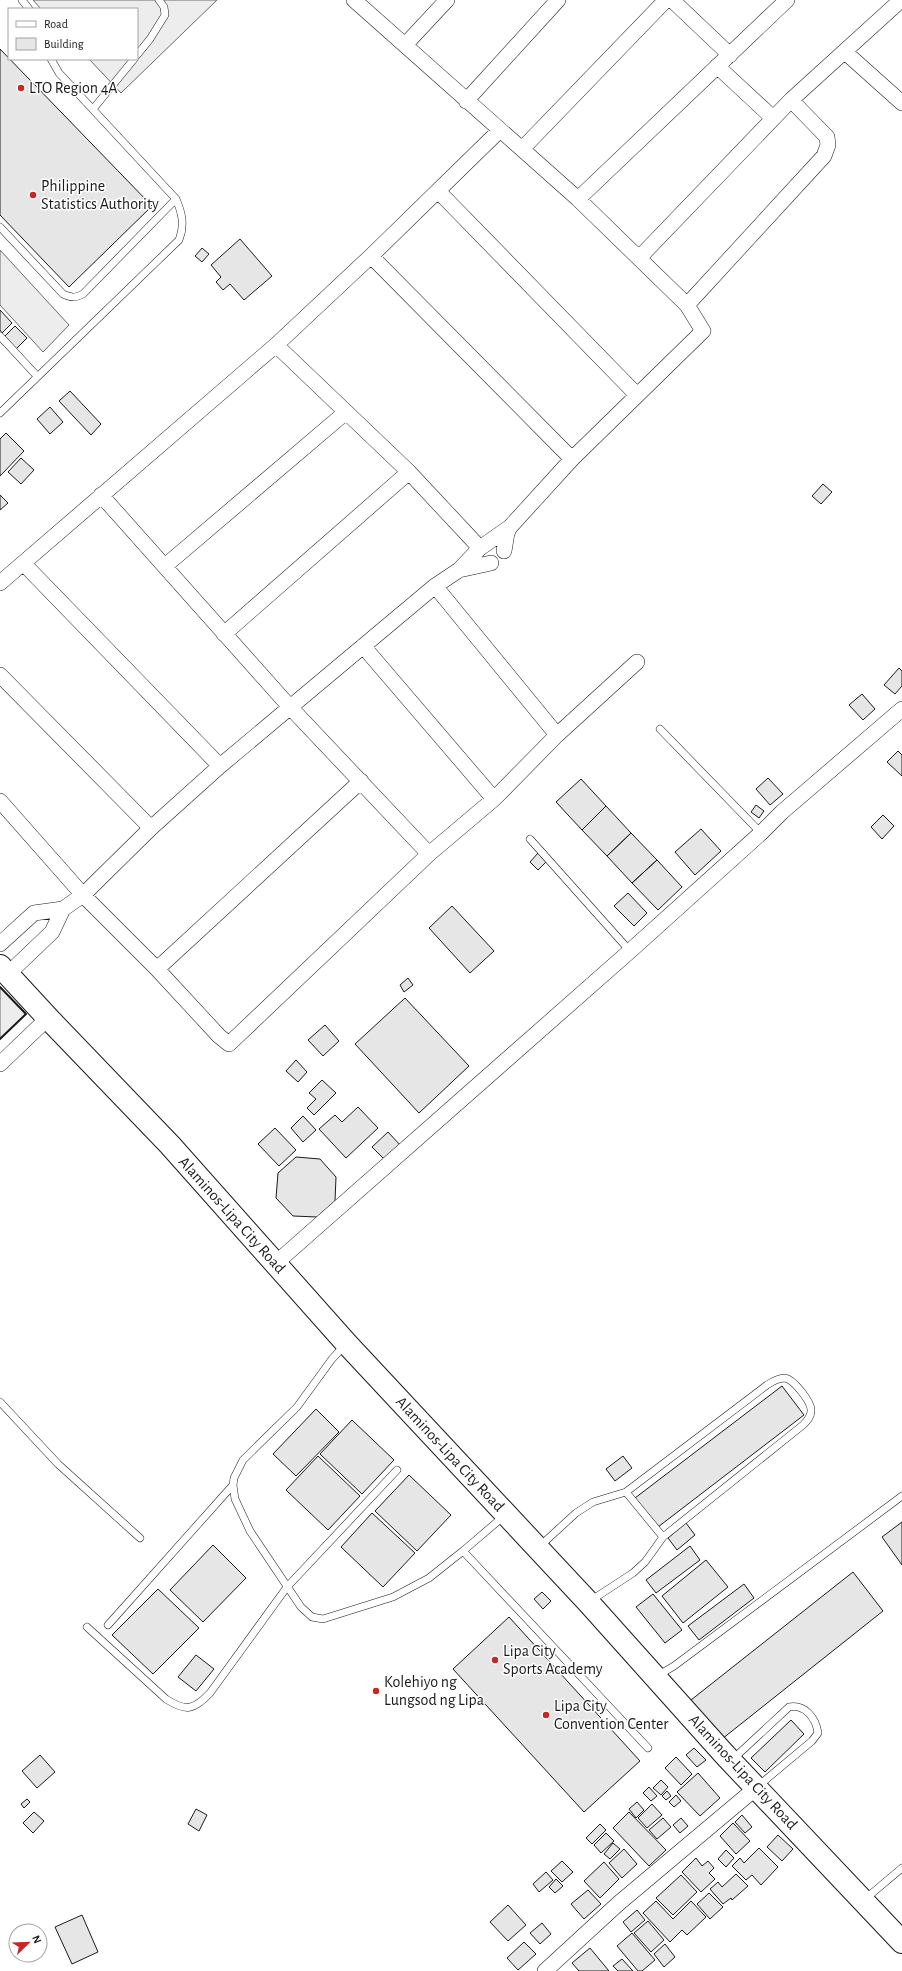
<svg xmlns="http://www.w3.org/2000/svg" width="902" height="1971" font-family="'Alegreya Sans',sans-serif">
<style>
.built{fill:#ededed;stroke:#6a6a6a}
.building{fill:#e6e6e6;stroke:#1a1a1a}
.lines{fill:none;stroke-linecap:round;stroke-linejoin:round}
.lane-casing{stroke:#1a1a1a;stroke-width:8}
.street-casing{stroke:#1a1a1a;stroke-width:16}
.primary-casing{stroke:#1a1a1a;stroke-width:24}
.lane{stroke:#fff;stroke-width:7}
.street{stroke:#fff;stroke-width:15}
.primary{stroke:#fff;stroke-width:22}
.wall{stroke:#1a1a1a;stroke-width:2}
.poi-dot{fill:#c62828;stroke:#fff;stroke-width:1.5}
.labels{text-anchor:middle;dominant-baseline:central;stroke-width:3;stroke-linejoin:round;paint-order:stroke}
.poi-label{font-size:16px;fill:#1a1a1a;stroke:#fff;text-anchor:start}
.street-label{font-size:16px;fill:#1a1a1a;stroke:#fff}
</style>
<rect width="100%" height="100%" fill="#fff"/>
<!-- built -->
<path class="built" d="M 33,0 L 217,0 L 121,93 L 89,59 L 137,59 L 137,9 L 41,9 Z
M 0,250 L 69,325 L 43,352 L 0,305 Z
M 0,987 L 26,1014 L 0,1039 Z"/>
<!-- building -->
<path class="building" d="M 0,49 L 152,206 L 69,287 L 0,215 Z
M 240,239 L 272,276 L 244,300 L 230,284 L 223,290 L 216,282 L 221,277 L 211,265 Z
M 202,248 L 209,254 L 202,262 L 195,256 Z
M 0,310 L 12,323 L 2,333 L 0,330 Z
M 15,326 L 27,338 L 15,350 L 3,338 Z
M 70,391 L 101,424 L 91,435 L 59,401 Z
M 50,407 L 63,422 L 50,434 L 37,419 Z
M 6,433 L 24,451 L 0,476 L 0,439 Z
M 21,458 L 34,470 L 21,484 L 8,472 Z
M 823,484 L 832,492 L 821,504 L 812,496 Z
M 0,495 L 8,503 L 0,510 Z
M 899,668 L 902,671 L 902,686 L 895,694 L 884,685 Z
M 862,694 L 875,709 L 863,720 L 849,705 Z
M 898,751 L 902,755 L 902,776 L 887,762 Z
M 768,778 L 783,794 L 770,805 L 756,789 Z
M 581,779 L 606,806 L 582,830 L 556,802 Z
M 756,805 L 764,811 L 759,818 L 751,812 Z
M 606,806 L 631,833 L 607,856 L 582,830 Z
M 883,815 L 894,826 L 882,839 L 871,827 Z
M 701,829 L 721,851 L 695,875 L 675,852 Z
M 631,833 L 657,860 L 632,883 L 607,856 Z
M 538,853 L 547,861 L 538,870 L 530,862 Z
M 657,860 L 682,887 L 658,910 L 632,883 Z
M 628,893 L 647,913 L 634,926 L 614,906 Z
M 452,906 L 494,951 L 470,973 L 429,928 Z
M 408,978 L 413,985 L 404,992 L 400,985 Z
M 405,998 L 469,1066 L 419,1113 L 355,1044 Z
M 325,1025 L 339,1041 L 323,1056 L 308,1040 Z
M 296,1060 L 307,1072 L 298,1082 L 286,1071 Z
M 322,1080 L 336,1093 L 314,1115 L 307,1108 L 316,1099 L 309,1093 Z
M 358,1107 L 378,1128 L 346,1158 L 319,1129 L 335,1115 L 342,1122 Z
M 303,1116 L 316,1130 L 303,1142 L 291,1128 Z
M 275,1128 L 296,1150 L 279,1166 L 258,1144 Z
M 388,1132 L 401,1146 L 386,1161 L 372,1147 Z
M 296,1157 L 320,1159 L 336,1177 L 335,1201 L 317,1217 L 293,1216 L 276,1198 L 278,1173 Z
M 782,1386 L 804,1415 L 658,1527 L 635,1498 Z
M 316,1409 L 339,1432 L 296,1476 L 273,1454 Z
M 352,1420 L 394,1460 L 362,1494 L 320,1454 Z
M 318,1456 L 360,1496 L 328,1530 L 286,1490 Z
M 623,1456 L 632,1468 L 615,1481 L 606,1469 Z
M 409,1475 L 451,1515 L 417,1551 L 375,1511 Z
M 372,1513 L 415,1553 L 383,1587 L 341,1547 Z
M 902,1522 L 902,1565 L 882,1537 Z
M 686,1523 L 695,1535 L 677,1550 L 668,1538 Z
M 213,1545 L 246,1578 L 203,1622 L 170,1590 Z
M 690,1546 L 700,1560 L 656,1593 L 646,1580 Z
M 706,1560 L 728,1587 L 683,1623 L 662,1596 Z
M 853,1572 L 883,1611 L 722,1739 L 691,1700 Z
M 744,1584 L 754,1598 L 699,1640 L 688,1626 Z
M 158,1589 L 199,1628 L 153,1674 L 112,1635 Z
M 542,1592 L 551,1601 L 543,1609 L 534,1599 Z
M 653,1594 L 682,1630 L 665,1643 L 636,1607 Z
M 509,1617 L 640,1761 L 584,1812 L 453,1669 Z
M 196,1655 L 214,1669 L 196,1691 L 178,1677 Z
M 791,1720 L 804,1734 L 765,1772 L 751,1758 Z
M 694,1748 L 706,1760 L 697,1767 L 686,1755 Z
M 40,1755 L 55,1772 L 37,1788 L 22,1771 Z
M 676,1757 L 692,1774 L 681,1785 L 665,1768 Z
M 698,1773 L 720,1798 L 700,1816 L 677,1792 Z
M 661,1780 L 668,1787 L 661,1795 L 653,1788 Z
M 649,1787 L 657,1796 L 651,1801 L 643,1793 Z
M 667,1791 L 671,1796 L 666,1800 L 662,1796 Z
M 676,1795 L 681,1801 L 674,1807 L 669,1802 Z
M 27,1799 L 30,1802 L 24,1808 L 21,1804 Z
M 637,1802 L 644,1810 L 636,1818 L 629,1809 Z
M 652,1804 L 662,1815 L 647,1828 L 638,1818 Z
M 196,1809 L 207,1815 L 199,1831 L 188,1824 Z
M 34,1812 L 44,1821 L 33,1833 L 23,1823 Z
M 629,1812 L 666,1850 L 649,1866 L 613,1828 Z
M 742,1815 L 752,1827 L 745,1833 L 735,1822 Z
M 663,1818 L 671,1827 L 657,1839 L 649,1830 Z
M 681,1818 L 688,1826 L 680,1833 L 673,1825 Z
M 733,1823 L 750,1841 L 736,1854 L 720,1836 Z
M 600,1824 L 606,1830 L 592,1844 L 586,1838 Z
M 606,1833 L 614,1841 L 601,1853 L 594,1845 Z
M 778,1835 L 793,1849 L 782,1861 L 767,1847 Z
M 613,1843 L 620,1849 L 610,1859 L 604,1854 Z
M 759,1848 L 778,1867 L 761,1885 L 752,1875 L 746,1880 L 732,1866 L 740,1858 L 744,1863 Z
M 624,1849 L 637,1864 L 622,1878 L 609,1863 Z
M 726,1850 L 734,1858 L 726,1867 L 718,1859 Z
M 696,1858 L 702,1866 L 708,1861 L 714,1868 L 709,1873 L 715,1879 L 701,1892 L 682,1872 Z
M 562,1861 L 573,1872 L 562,1882 L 551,1871 Z
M 604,1862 L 619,1879 L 600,1898 L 584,1881 Z
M 546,1872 L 553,1880 L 539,1892 L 533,1884 Z
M 736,1874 L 748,1886 L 732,1900 L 731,1898 L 723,1904 L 710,1889 L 718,1882 L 722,1887 Z
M 681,1875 L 697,1892 L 673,1915 L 656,1898 Z
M 556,1879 L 563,1886 L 555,1893 L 549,1887 Z
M 588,1890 L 601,1904 L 584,1919 L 571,1904 Z
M 709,1893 L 723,1907 L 710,1919 L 697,1904 Z
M 656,1901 L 673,1919 L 691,1901 L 706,1917 L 687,1935 L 682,1930 L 670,1942 L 643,1913 Z
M 508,1905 L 526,1925 L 508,1941 L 490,1922 Z
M 637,1910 L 645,1920 L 631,1932 L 623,1922 Z
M 82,1915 L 98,1952 L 72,1964 L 55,1927 Z
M 648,1921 L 664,1940 L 651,1952 L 634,1933 Z
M 542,1923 L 551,1934 L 540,1944 L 530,1933 Z
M 632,1933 L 655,1960 L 642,1971 L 638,1971 L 617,1946 Z
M 524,1942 L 536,1954 L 518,1970 L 507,1958 Z
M 665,1944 L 675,1957 L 664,1967 L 654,1954 Z
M 590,1948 L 609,1971 L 579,1971 L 572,1963 Z
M 622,1959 L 633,1971 L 618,1971 L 613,1966 Z"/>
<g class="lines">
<defs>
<path id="lane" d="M 22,0 L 29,9
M 137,55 L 150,39 L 165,15 L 164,7 L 159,0
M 93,109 L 134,59
M 0,227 L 63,294 C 72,298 75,298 83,294 L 176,199 L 59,73 L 51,59
M 0,336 L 37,376
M 0,413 L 179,240 C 185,225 182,213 176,199
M 660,729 L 761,833
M 530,839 L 630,951
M 345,1345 L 332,1359 L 297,1407 L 243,1460 L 234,1478 L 233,1485 L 235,1499 L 250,1531 L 301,1607 L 312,1617 L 323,1619 L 393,1597 L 429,1578 L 463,1551 L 648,1748
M 0,1402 L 58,1464 L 140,1538
M 626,1492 L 663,1537
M 540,1546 L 576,1513 L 593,1502 L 626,1492 L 767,1385 C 773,1381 778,1378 785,1378 C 793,1379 812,1402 811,1411 C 811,1417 807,1421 803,1425 L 663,1537 L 645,1562 L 633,1573 L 590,1601
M 463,1551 L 504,1516
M 108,1625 L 233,1485
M 87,1627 L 166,1699 C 186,1712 194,1710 210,1693 L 287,1587 L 397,1470
M 657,1676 L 674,1666 L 902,1496
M 732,1760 L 789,1707 C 805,1704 816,1718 818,1733 L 812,1741 L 757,1787
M 864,1900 L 902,1868"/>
<path id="street" d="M 672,0 L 730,55
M 405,45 L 447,0
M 845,52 L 902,103
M 717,66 L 773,118
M 466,101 L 558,0
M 522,149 L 666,0
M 438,191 L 637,395
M 578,199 L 787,0
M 371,256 L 572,459
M 639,258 L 791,100 L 901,0
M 687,305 L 824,156 L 828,145 L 827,137 L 791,100
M 276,345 L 409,472 L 480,548
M 101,495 L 289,706 L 429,854
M 504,551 L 507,533 L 510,527
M 23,563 L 220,766
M 165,566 L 346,412
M 459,570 L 491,563
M 0,583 L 276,345 L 371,256 L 499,131
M 435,586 L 557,735
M 224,634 L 409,472
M 363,646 L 494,799
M 0,675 L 151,828
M 0,801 L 83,895 L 157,969 L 219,1036 L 229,1044 L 429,854 L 494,799 L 557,735 L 637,662
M 0,944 L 34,913 L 63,909
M 157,969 L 361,781
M 8,974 L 52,932 L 63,909 L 83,895 L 151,828 L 220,766 L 435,586 L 459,570 L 480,548 L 510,527 L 572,459 L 703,331 L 687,305 L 578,199 L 354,0
M 0,1064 L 48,1018
M 276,1263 L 630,951 L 761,833 L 782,812 L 902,709
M 545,1971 L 619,1903 L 756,1788"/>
<path id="primary" d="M 0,966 L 48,1018 L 170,1145 L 347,1344 L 588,1602 L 725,1755 L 902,1942"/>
</defs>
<!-- lane casing -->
<use href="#lane" class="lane-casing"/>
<!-- street casing -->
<use href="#street" class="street-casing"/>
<!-- primary casing -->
<use href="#primary" class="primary-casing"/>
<!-- lane -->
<use href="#lane" class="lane"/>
<!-- street -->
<use href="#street" class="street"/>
<!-- primary -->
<use href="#primary" class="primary"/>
<!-- wall -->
<path class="wall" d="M 0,987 L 26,1014 L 0,1039"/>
</g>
<!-- markers -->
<g class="poi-dot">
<circle cx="21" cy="88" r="4"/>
<circle cx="33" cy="195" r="4"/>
<circle cx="495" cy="1660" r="4"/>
<circle cx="376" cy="1691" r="4"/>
<circle cx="546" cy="1715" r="4"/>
</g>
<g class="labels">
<!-- poi labels -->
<g class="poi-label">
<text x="29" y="88">LTO Region 4A</text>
<text x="41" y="186">Philippine<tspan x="41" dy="18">Statistics Authority</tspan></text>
<text x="503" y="1651">Lipa City<tspan x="503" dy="18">Sports Academy</tspan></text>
<text x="384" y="1682">Kolehiyo ng<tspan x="384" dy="18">Lungsod ng Lipa</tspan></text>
<text x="554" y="1706">Lipa City<tspan x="554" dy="18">Convention Center</tspan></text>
</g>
<!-- street labels -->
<g class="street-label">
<text transform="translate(232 1215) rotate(48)">Alaminos-Lipa City Road</text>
<text transform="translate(450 1454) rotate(47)">Alaminos-Lipa City Road</text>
<text transform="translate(743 1772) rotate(47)">Alaminos-Lipa City Road</text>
</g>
</g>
<!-- legend -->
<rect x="8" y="8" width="130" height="52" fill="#ffffff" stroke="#a3a3a3"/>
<rect x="16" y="21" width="20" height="6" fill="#ffffff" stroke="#a3a3a3"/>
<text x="44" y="28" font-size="12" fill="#1a1a1a">Road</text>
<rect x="16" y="38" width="20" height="12" fill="#e6e6e6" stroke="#a3a3a3"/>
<text x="44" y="48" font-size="12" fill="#1a1a1a">Building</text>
<!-- north arrow -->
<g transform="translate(28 1943) rotate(67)"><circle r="19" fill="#ffffff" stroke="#a3a3a3"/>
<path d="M0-3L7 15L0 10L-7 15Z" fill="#c62828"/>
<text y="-6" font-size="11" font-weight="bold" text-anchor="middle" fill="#1a1a1a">N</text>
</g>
</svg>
